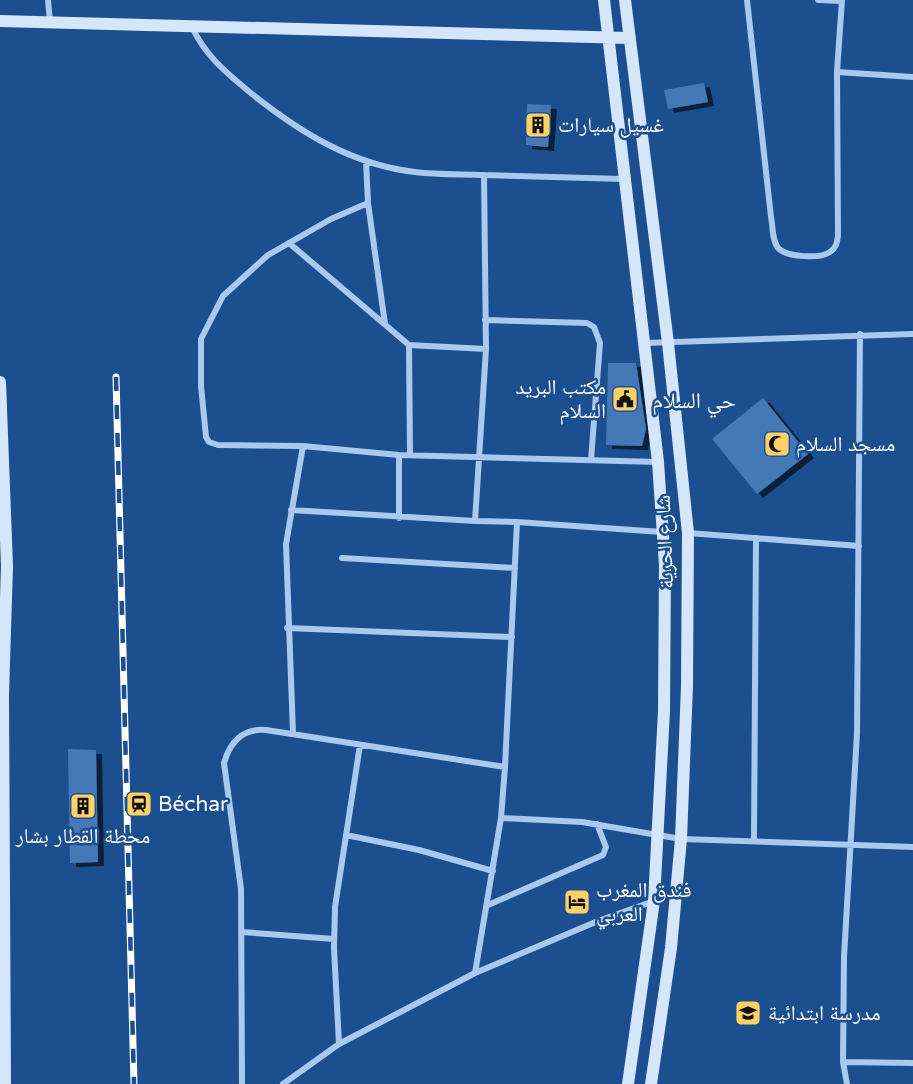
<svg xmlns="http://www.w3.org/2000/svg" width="913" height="1084" font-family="'Varela Round','Noto Naskh Arabic',sans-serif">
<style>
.building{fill:#4478b7;filter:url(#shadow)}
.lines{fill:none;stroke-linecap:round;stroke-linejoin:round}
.street{stroke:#a9c9ee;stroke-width:6}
.secondary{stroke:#d6e6fa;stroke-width:12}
.rail-casing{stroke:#fff;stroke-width:7}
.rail{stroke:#1b4f8f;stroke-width:4.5;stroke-dasharray:14;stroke-linecap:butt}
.labels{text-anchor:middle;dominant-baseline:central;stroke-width:5;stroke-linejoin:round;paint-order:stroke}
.poi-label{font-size:21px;fill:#fff;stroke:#1b4f8f;text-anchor:start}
.street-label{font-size:21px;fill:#fff;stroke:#1b4f8f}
.neighbourhood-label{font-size:22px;fill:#fff;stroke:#1b4f8f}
</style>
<defs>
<filter id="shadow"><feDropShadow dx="6" dy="4" stdDeviation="0" flood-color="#0009"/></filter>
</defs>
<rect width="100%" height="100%" fill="#1b4f8f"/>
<!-- building -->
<path class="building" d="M 704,83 L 708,102 L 668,109 L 664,90 Z
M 527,104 L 551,105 L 548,147 L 526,145 Z
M 608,363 L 636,363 L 646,429 L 642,446 L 606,445 Z
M 763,398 L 808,454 L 757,494 L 712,439 Z
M 68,749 L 96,750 L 98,862 L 70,863 Z"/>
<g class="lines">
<!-- street -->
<path class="street" d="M 48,0 L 50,22
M 747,0 L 771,217 C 773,227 772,242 779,249 C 788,257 821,259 830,252 C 836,248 837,243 838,236 L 837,72
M 818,0 L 842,1
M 842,0 L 837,72 L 913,77
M 192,27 C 206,57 227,73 252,94 C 301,133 353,165 415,172 C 438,175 462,174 484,175
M 366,161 L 368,203
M 289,243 L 409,345
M 485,320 L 587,323 L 594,327 L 600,343 L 591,460
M 645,343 L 913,334
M 303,446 L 218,445 L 209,442 L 206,437 L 201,386 L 201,339 L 223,296 L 268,255 L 331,219 L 368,203 L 385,324
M 399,455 L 399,518
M 410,455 L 409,345 L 486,349
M 291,510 L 475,521
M 517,522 L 475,521 L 486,349 L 484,175 L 623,179
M 688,533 L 859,546
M 342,558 L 515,568
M 287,628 L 512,637
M 293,733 L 286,544 L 303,446 L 399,455 L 658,462
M 505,767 L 517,522 L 662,532
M 346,835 L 419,850 L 493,871
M 754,839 L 756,538
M 488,905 L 603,855 L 606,847 L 597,824
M 242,932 L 334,939
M 475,973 L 501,818 L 582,822 L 681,839 L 913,847
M 339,1044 L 334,948 L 335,907 L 360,745
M 843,1062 L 913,1063
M 242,1084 L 241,889 L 224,763 C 230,742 243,728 266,730 L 505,767 L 501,818
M 283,1084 L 339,1044 L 475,973 L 598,921 L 654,901
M 847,1084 L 843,1062 L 844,957 L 857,733 L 860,334"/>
<!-- secondary -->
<path class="secondary" d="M 604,0 L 658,462 L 665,565 L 664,711 L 654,901 L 628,1084
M 625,0 L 668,343 L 688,533 L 687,686 L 681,839 L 671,948 L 651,1084
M 0,21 L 630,38
M 0,382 L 7,566 L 3,695 L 5,1084"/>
<defs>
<path id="rail" d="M 116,377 L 134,1084"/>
</defs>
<!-- rail casing -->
<use href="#rail" class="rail-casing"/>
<!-- rail -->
<use href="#rail" class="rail"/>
</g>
<!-- icons -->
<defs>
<symbol id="building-square" viewBox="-11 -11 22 22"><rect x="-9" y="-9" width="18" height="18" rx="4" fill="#ffd166" stroke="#1b4f8f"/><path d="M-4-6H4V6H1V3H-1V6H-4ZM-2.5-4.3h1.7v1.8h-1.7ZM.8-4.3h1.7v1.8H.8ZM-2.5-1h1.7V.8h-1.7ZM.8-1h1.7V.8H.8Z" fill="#111"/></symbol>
<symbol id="civic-square" viewBox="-11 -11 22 22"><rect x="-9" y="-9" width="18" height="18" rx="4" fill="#ffd166" stroke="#1b4f8f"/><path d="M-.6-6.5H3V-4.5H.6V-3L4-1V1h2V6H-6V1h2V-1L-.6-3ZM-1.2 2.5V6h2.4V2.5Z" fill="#111"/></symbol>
<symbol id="mosque-square" viewBox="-11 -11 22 22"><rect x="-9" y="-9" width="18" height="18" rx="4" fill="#ffd166" stroke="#1b4f8f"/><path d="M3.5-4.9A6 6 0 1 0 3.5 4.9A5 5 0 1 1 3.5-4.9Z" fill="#111"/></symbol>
<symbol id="station-square" viewBox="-11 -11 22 22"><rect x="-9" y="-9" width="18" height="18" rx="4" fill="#ffd166" stroke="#1b4f8f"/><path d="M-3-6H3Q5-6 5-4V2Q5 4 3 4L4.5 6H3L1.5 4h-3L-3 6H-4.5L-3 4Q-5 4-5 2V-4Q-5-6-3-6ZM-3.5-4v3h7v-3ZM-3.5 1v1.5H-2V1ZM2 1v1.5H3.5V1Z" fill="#111"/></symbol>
<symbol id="hotel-square" viewBox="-11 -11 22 22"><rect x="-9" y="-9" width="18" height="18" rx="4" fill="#ffd166" stroke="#1b4f8f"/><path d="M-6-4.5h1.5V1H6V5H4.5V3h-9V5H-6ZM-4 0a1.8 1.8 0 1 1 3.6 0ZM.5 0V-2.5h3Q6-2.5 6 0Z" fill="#111"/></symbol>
<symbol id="school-square" viewBox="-11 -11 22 22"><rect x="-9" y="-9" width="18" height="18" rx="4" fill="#ffd166" stroke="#1b4f8f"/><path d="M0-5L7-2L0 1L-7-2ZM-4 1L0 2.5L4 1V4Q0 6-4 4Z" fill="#111"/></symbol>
</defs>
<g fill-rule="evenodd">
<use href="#building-square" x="523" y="110" width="30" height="30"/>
<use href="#civic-square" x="610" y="384" width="30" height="30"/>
<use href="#mosque-square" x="762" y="429" width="30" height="30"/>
<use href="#station-square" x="124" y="789" width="30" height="30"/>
<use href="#building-square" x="68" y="791" width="30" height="30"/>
<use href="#hotel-square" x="562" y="887" width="30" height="30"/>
<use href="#school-square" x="733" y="998" width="30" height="30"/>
</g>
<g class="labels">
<!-- poi labels -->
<g class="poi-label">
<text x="558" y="125">غسيل سيارات</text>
<text x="606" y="387" text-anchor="end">مكتب البريد<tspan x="606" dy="24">السلام</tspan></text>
<text x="796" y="444">مسجد السلام</text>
<text x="158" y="804">Béchar</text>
<text x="83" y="836" text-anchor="middle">محطة القطار بشار</text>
<text x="596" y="890">فندق المغرب<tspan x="596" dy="24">العربي</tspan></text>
<text x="768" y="1013">مدرسة ابتدائية</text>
</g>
<!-- street labels -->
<g class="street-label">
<text transform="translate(665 542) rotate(-92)">شارع الحرية</text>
</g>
<!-- neighbourhood labels -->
<g class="neighbourhood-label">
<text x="694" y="401">حي السلام</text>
</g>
</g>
</svg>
